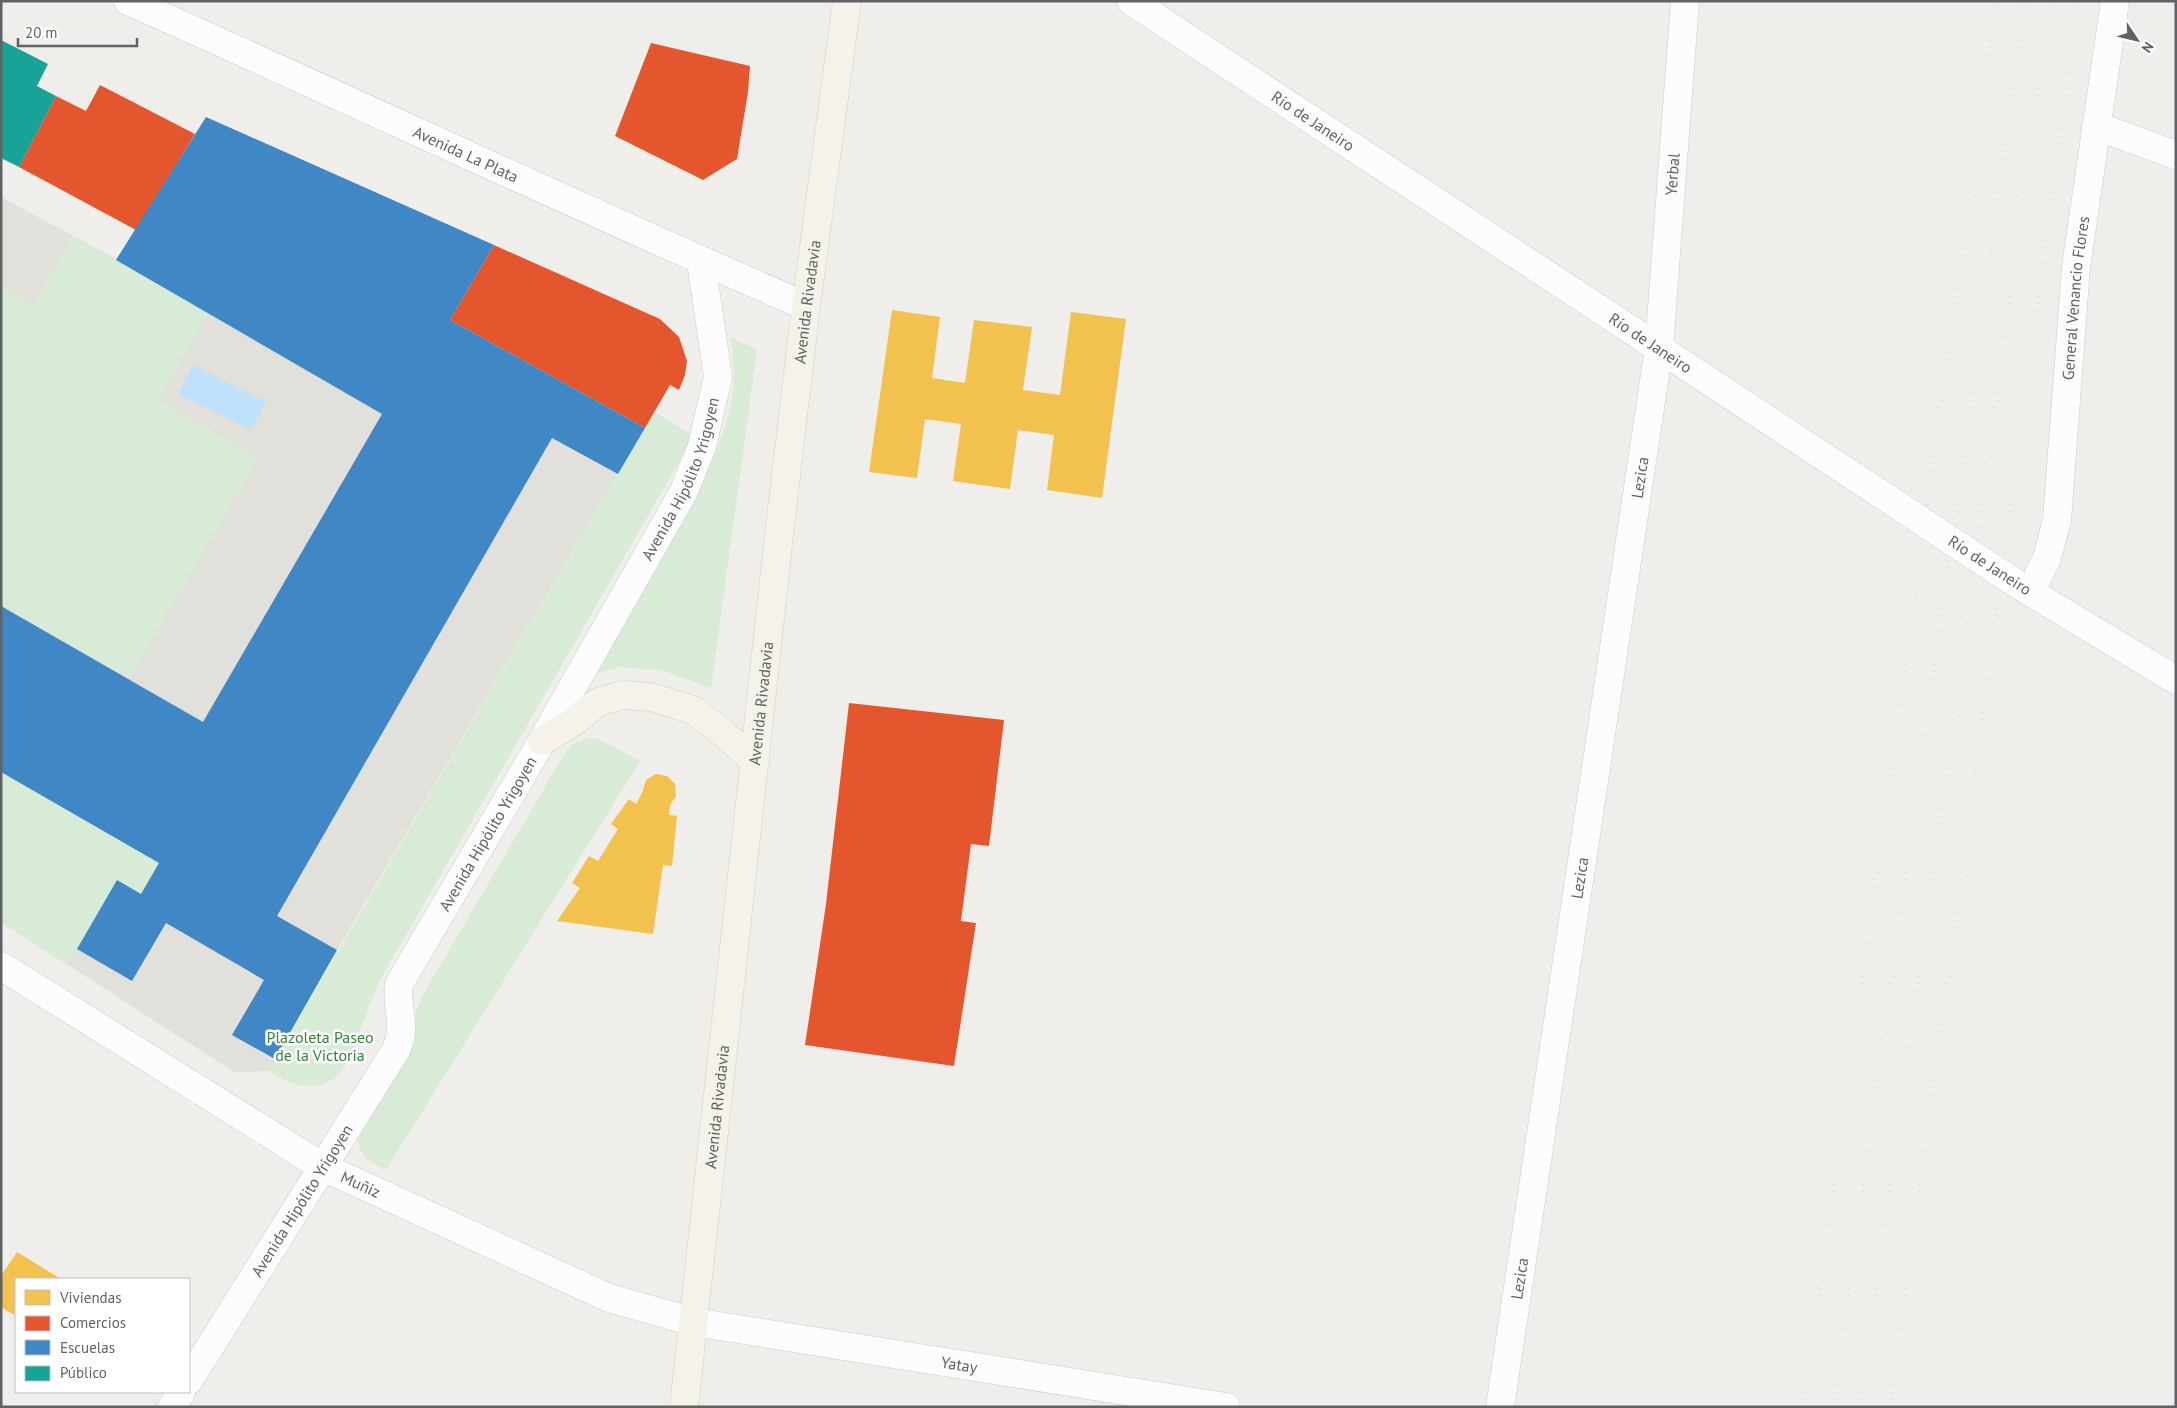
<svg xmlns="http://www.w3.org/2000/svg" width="2177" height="1408" font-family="'PT Sans',sans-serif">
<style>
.education{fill:#e2e0da}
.green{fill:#d8ebd6}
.water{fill:#bfe0f9}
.homes{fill:#f2c14e}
.shops{fill:#e4572e}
.schools{fill:#3f88c5}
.public{fill:#17a398}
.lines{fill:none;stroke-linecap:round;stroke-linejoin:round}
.street-casing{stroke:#cbcccc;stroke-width:29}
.secondary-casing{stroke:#cacacb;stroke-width:29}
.primary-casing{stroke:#d7ceb8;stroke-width:29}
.street{stroke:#fdfcfc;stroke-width:28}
.secondary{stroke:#fdfcfc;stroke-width:28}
.primary{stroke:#f4f2e9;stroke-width:28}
.rail{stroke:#e4e4e4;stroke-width:4;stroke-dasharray:1 6;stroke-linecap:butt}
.street-bridge-casing{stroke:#cbcccc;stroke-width:29;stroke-linecap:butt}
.street-bridge{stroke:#fdfcfc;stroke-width:28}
.labels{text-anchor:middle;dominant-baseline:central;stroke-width:5;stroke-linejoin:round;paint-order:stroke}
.street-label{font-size:16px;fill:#5f6368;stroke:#fff}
.park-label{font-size:16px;fill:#348238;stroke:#fff}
</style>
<rect width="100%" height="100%" fill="#efeeea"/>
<!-- education -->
<path class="education" d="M 206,117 L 494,245 L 450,320 L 645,428 L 337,950 L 275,1059 L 270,1071 L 234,1072 L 1,922 L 1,197 L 116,259 Z"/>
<!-- green -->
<path class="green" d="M 73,236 L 208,313 L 158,400 L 258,458 L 129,679 L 1,606 L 1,287 L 33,305 Z
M 731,337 L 757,350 L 711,688 L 661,670 L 620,667 L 597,673 L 697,497 L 724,431 L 731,405 L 734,378 Z
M 654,412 L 694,436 L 380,980 C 374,994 368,1009 363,1023 C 352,1053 343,1092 302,1085 C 292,1084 278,1078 270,1071 L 275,1059 Z
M 586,738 L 599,739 L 640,761 L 386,1170 C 370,1162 358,1156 358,1135 L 411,1047 L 415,1034 L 416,1011 L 424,993 L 566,751 L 573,744 Z
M 1,772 L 159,863 L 141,894 L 117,880 L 68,965 L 1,922 Z"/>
<!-- water -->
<path class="water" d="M 193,365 L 266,402 L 251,430 L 178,394 Z"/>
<!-- homes -->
<path class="homes" d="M 892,310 L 940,317 L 932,378 L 965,383 L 974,320 L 1032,327 L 1023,390 L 1060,395 L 1071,312 L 1126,319 L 1102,498 L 1047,490 L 1054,435 L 1018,430 L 1010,489 L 953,481 L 961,424 L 925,419 L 917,478 L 869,472 Z
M 656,774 L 667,776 L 675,784 L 676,796 L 670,805 L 669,815 L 677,816 L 672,866 L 663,865 L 653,934 L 557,921 L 580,888 L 572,883 L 589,856 L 598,861 L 618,829 L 611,824 L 629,799 L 636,804 L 642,793 L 646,780 Z
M 17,1252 L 61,1279 L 16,1279 L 16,1316 L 1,1307 L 1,1276 Z"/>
<!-- shops -->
<path class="shops" d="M 651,43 L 750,66 L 748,92 L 737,159 L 703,180 L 615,136 Z
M 100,85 L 195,134 L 136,230 L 19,167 L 56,96 L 86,111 Z
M 494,245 L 660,319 L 679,337 L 687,361 L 685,375 L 679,390 L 670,385 L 645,428 L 450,320 Z
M 849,703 L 1004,720 L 989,846 L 971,844 L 961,921 L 976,923 L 954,1066 L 805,1045 L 826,904 Z"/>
<!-- schools -->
<path class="schools" d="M 206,117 L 494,245 L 450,320 L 645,428 L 618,474 L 552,438 L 277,916 L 337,950 L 275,1059 L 232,1035 L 264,980 L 166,923 L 132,981 L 77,949 L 117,880 L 141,894 L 159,863 L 1,772 L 1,606 L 203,722 L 382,414 L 116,260 Z"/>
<!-- public -->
<path class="public" d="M 1,40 L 48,64 L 37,86 L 56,96 L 19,167 L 1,158 Z"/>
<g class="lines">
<defs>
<g id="street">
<path id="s1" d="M 1131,1 L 1914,516"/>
<path d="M 2096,126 L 2176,155"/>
<path d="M 2017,584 L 2176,680"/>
<path id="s2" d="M 2030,592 L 2047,558 L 2057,520 L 2076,267 L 2115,1"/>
<path id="s3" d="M 1,966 L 323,1167 L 609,1298 L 694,1322 L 1226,1407"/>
<path id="s4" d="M 1500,1407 L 1659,348 L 1685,1"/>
</g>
<g id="secondary">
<path id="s5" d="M 128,1 C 354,101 578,208 806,306"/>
<path id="s6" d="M 189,1380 L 396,1050 C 408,1023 395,1011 399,984 L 542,741 L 684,491 L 702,446 L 718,377 L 701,261"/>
<path d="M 172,1407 L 181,1392"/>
</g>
<g id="primary">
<path d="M 542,741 L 575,721 L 598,702 L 623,695 L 651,697 L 693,710 L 717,728 L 755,761"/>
<path id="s7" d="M 684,1407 L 780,526 L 806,306 L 847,1"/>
</g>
</defs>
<!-- street casing -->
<use href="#street" class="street-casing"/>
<!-- secondary casing -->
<use href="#secondary" class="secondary-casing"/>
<!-- primary casing -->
<use href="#primary" class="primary-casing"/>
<!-- street -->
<use href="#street" class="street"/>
<!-- secondary -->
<use href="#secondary" class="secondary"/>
<!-- primary -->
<use href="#primary" class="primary"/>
<!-- rail -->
<path class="rail" d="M 1804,1407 L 1996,1
M 1833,1407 L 2025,1
M 1860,1407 L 2050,1
M 1890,1407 L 2078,1"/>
<defs>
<path id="street-bridge" d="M 1914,516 L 2017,584"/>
</defs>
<!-- street-bridge casing -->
<use href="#street-bridge" class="street-bridge-casing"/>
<!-- street-bridge -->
<use href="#street-bridge" class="street-bridge"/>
</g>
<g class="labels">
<!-- street labels -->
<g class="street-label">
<text stroke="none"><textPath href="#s1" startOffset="218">Río de Janeiro</textPath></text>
<text stroke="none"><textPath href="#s5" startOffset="371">Avenida La Plata</textPath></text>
<text stroke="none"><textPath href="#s4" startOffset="1245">Yerbal</textPath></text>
<text stroke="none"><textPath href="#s2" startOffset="300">General Venancio Flores</textPath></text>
<text stroke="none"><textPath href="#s7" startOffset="1112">Avenida Rivadavia</textPath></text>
<text stroke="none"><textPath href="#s1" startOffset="622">Río de Janeiro</textPath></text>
<text stroke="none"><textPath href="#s4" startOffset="940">Lezica</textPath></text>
<text stroke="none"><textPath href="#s6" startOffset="1036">Avenida Hipólito Yrigoyen</textPath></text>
<text transform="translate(1990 565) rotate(33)">Río de Janeiro</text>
<text stroke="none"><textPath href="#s7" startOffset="708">Avenida Rivadavia</textPath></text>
<text stroke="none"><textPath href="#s6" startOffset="631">Avenida Hipólito Yrigoyen</textPath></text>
<text stroke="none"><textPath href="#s4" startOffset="535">Lezica</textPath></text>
<text stroke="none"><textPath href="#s7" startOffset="302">Avenida Rivadavia</textPath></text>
<text stroke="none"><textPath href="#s3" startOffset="421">Muñiz</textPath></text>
<text stroke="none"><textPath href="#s6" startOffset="212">Avenida Hipólito Yrigoyen</textPath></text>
<text stroke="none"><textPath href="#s4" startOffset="130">Lezica</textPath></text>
<text stroke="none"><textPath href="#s3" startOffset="1051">Yatay</textPath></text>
</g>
<!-- park labels -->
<g class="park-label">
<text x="320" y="1037">Plazoleta Paseo<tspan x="320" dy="18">de la Victoria</tspan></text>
</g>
</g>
<!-- border -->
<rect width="2177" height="1408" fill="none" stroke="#5f6368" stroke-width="5"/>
<!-- legend -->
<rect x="15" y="1278" width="175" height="115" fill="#ffffff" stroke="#bfc1c3"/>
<rect x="25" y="1290" width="25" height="15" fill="#f2c14e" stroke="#bfc1c3"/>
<text x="60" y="1303" font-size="15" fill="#5f6368">Viviendas</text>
<rect x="25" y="1316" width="25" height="15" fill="#e4572e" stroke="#bfc1c3"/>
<text x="60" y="1328" font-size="15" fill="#5f6368">Comercios</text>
<rect x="25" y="1340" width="25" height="15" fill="#3f88c5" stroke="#bfc1c3"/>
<text x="60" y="1353" font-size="15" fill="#5f6368">Escuelas</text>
<rect x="25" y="1366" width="25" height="15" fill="#17a398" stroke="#bfc1c3"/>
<text x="60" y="1378" font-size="15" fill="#5f6368">Público</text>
<!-- north arrow -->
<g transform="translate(2137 40) rotate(125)" stroke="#ffffff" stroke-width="4" paint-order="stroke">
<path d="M0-4L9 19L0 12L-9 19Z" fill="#5f6368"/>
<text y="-8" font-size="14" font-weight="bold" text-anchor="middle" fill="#5f6368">N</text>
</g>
<!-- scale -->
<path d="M18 38v8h119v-8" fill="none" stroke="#5f6368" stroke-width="2.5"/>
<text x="25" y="38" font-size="15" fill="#5f6368" stroke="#ffffff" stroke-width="4" paint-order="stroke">20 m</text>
</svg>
